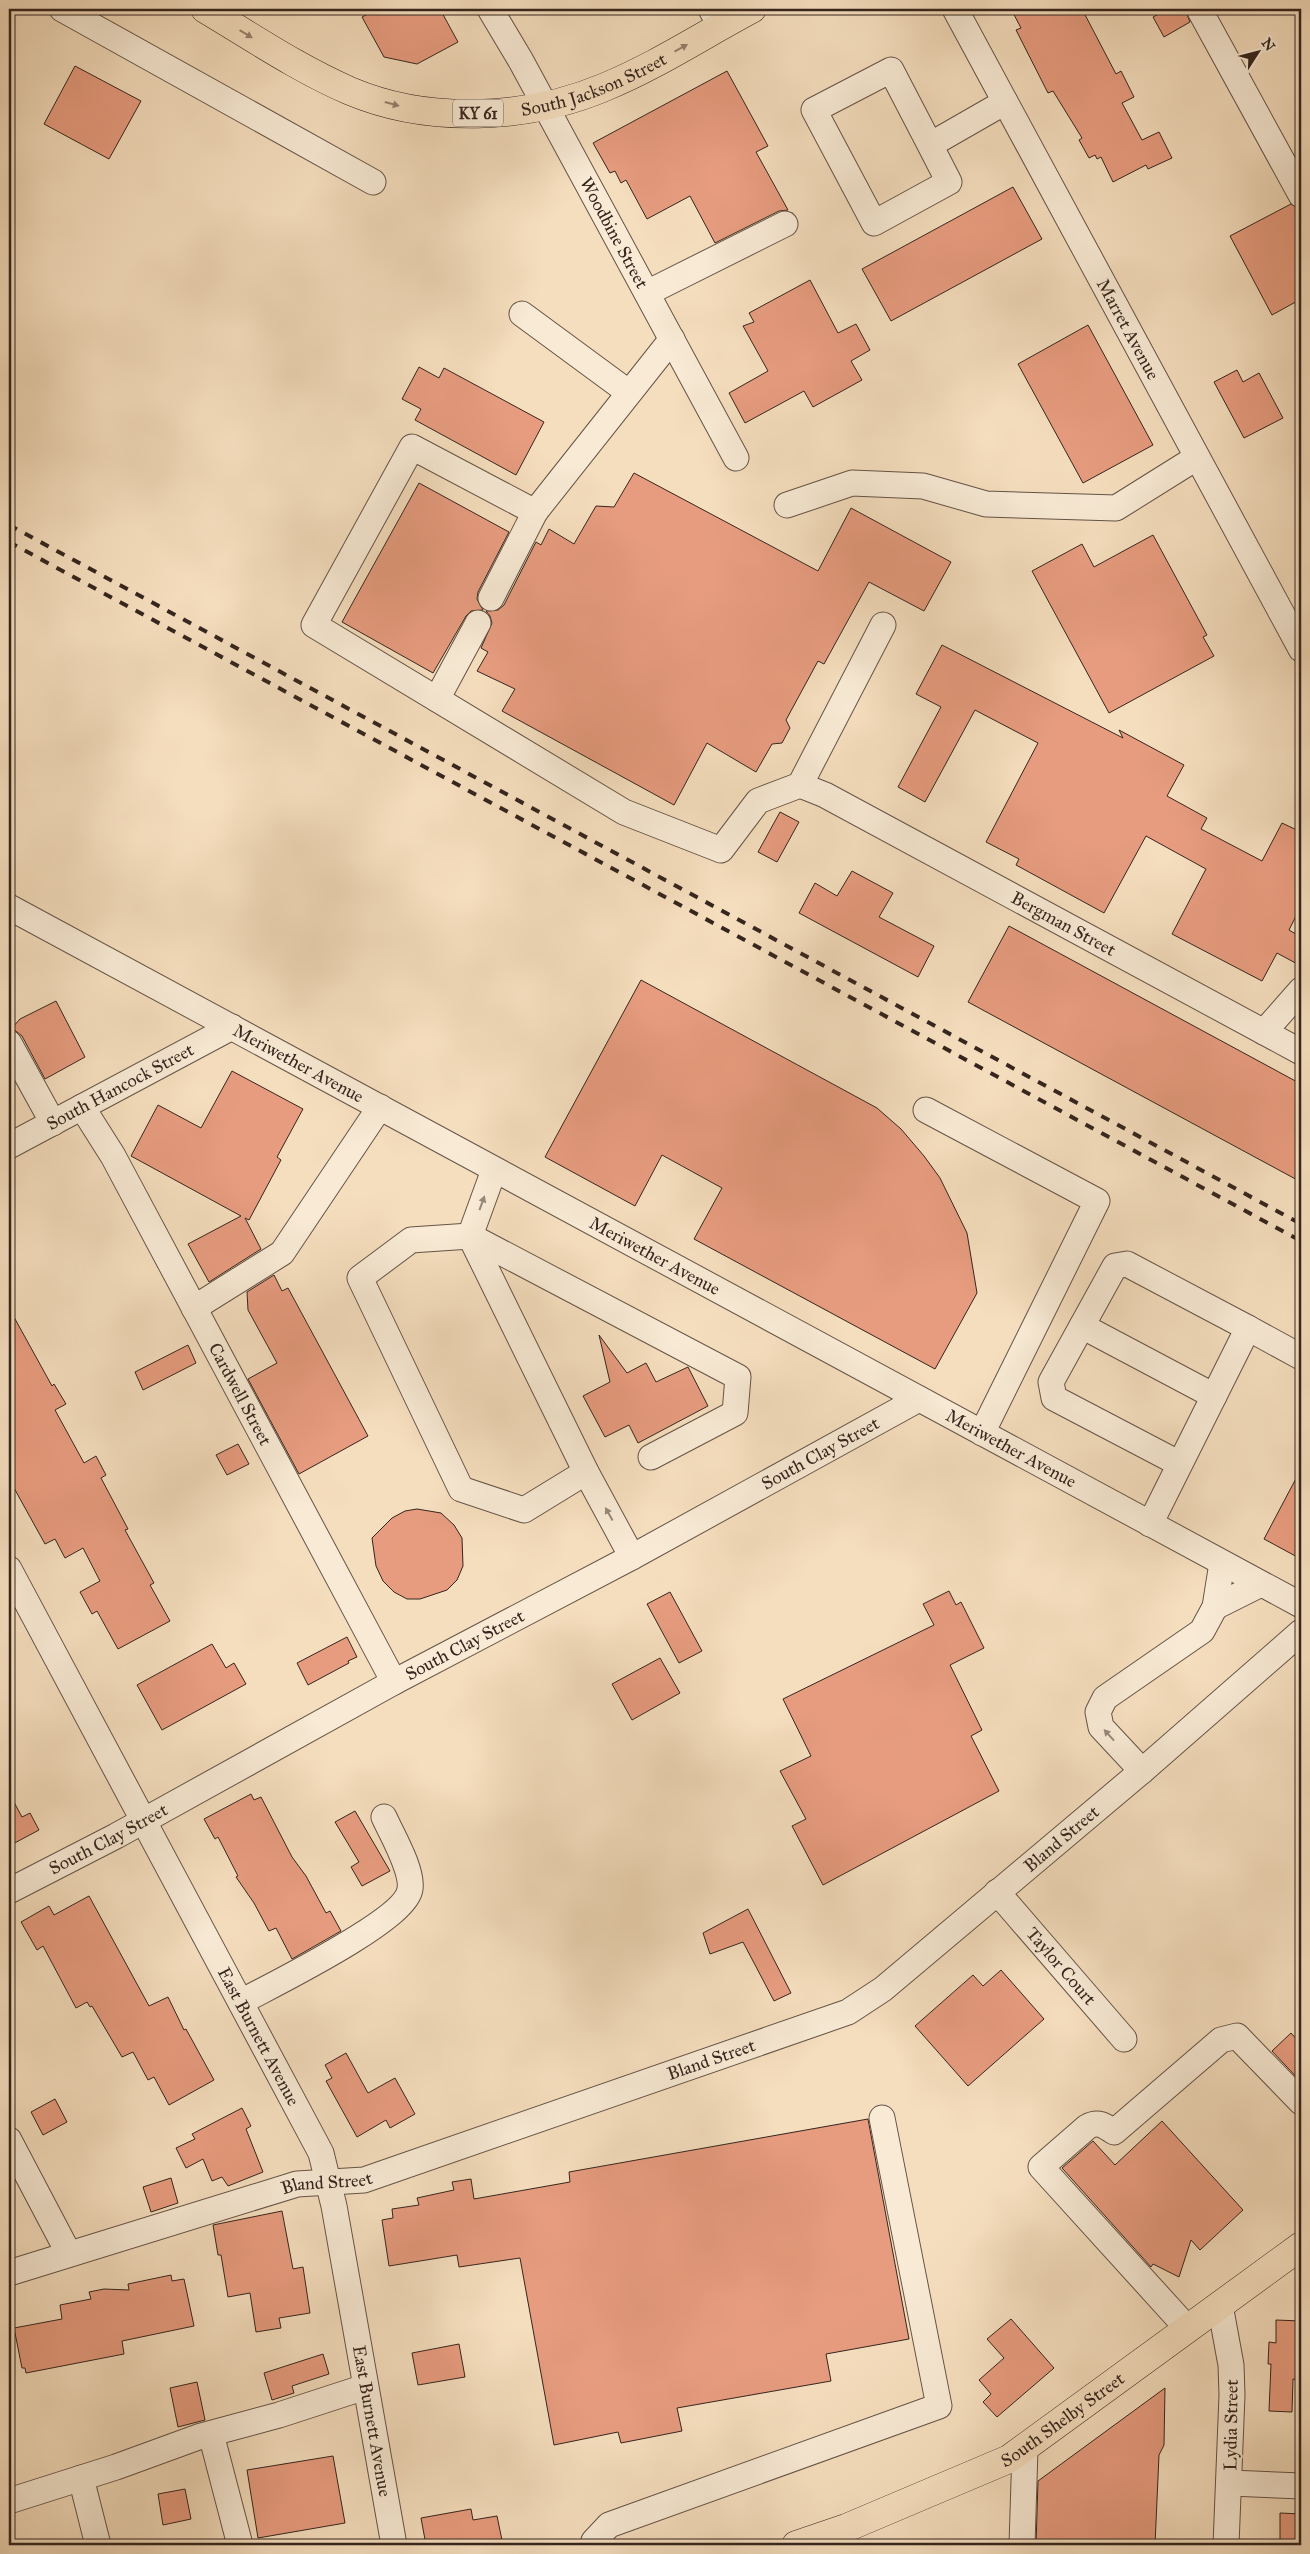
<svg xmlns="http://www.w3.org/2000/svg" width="1310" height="2554" font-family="'IM FELL Great Primer',serif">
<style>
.building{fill:#e79c7f;stroke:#35251e}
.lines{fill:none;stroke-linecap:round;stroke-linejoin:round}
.minor-casing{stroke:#655346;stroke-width:27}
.major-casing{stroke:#35251e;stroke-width:29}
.minor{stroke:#f8ead5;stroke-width:25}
.major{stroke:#f5debe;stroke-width:28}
.rail{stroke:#35251e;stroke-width:4;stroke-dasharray:9 9;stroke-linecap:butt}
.oneway{fill:#95826e}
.oneway2{fill:#96887a}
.labels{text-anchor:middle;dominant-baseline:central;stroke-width:4;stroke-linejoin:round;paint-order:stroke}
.shield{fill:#f8ead5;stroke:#706055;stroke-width:1}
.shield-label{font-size:16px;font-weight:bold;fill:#35251e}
.street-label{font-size:18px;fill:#35251e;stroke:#f8ead5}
</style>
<rect width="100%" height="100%" fill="#f5debe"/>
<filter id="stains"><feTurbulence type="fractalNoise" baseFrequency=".004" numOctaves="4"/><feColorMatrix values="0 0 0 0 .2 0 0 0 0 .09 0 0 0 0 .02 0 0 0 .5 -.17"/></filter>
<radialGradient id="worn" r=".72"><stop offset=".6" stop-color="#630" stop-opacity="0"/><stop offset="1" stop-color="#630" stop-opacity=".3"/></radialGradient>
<!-- building -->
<path class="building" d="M 377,9 L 440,9 L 458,42 L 417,64 L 384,57 L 362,17 Z
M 1011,9 L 1082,9 L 1116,74 L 1121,71 L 1134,97 L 1122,103 L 1142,140 L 1159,132 L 1172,158 L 1148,169 L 1146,165 L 1113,182 L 1101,157 L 1097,159 L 1095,155 L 1089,158 L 1079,140 L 1082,138 L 1053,91 L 1048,93 L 1016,30 L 1021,28 Z
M 1168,9 L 1185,9 L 1190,22 L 1164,37 L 1153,17 Z
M 75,66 L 141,101 L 109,159 L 44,124 Z
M 727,71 L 768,146 L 756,152 L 788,210 L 779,211 L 715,243 L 690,196 L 647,219 L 626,180 L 621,183 L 615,171 L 610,173 L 593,143 Z
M 1013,187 L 1042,239 L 891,321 L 862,269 Z
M 1291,204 L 1299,209 L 1301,214 L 1301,299 L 1272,315 L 1230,236 Z
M 810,280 L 838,333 L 856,324 L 870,350 L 851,361 L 862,380 L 813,407 L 804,391 L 745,423 L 729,393 L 768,371 L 743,326 L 754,322 L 749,313 Z
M 1088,325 L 1153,445 L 1083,483 L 1018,364 Z
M 419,367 L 439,378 L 444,368 L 544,422 L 516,475 L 415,420 L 421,409 L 402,399 Z
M 1237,370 L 1243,382 L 1259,373 L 1283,418 L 1244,438 L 1214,382 Z
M 634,473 L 818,571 L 851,508 L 951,562 L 924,611 L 869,582 L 824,664 L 818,661 L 786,720 L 790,728 L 782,743 L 772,744 L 756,772 L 707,743 L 674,805 L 502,711 L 515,689 L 477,671 L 488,652 L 481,648 L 492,623 L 490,616 L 486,611 L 498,610 L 504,605 L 536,542 L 541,545 L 549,529 L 574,544 L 596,506 L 614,507 Z
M 419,483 L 509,532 L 478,592 L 477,599 L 483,610 L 471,611 L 466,616 L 433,673 L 342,622 Z
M 1153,535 L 1207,635 L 1203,637 L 1214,656 L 1109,713 L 1032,571 L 1082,544 L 1094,567 Z
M 942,645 L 1123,738 L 1119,730 L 1184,765 L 1167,796 L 1207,818 L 1201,829 L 1262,861 L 1282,823 L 1301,832 L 1301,906 L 1289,930 L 1301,937 L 1301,966 L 1277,953 L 1262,981 L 1172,934 L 1206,869 L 1146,836 L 1104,913 L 1016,865 L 1019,859 L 986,842 L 1038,743 L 975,710 L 925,802 L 898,787 L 941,707 L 916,694 Z
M 780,812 L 799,822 L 777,862 L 758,852 Z
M 852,871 L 893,893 L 879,917 L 934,946 L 918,977 L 799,913 L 815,883 L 837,896 Z
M 1009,926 L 1301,1084 L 1301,1182 L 968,1002 Z
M 641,980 L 877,1108 L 901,1129 L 924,1156 L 940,1178 L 967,1233 L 977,1293 L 935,1369 L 694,1239 L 722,1188 L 662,1155 L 635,1206 L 545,1157 Z
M 56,1001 L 85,1057 L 45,1079 L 22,1036 L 12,1028 L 20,1019 Z
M 232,1071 L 303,1109 L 277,1157 L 281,1160 L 249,1220 L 245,1218 L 261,1249 L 209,1282 L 188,1244 L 241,1216 L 131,1156 L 158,1105 L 201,1128 Z
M 274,1275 L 282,1291 L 288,1288 L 368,1436 L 299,1474 L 248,1379 L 277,1363 L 248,1310 L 247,1292 Z
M 9,1308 L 52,1386 L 54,1384 L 66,1404 L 55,1410 L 84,1463 L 96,1456 L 106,1475 L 101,1478 L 128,1529 L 125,1530 L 154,1583 L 150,1585 L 170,1621 L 118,1649 L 97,1611 L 92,1614 L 80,1592 L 100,1581 L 83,1548 L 65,1558 L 55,1539 L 45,1544 L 9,1479 Z
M 599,1335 L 627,1373 L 646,1363 L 656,1382 L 688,1367 L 708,1406 L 638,1443 L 629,1425 L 605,1437 L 583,1396 L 610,1382 Z
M 188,1345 L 196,1363 L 143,1390 L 135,1372 Z
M 238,1444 L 249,1464 L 227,1475 L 216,1455 Z
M 1301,1469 L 1301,1559 L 1264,1539 Z
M 417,1509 L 441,1513 L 454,1525 L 462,1538 L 463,1566 L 457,1580 L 447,1590 L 420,1599 L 407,1599 L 394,1592 L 383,1581 L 376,1566 L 372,1538 L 392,1518 L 405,1511 Z
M 949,1591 L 956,1605 L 961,1602 L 984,1648 L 950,1665 L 982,1730 L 971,1736 L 999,1791 L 823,1885 L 792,1826 L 806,1819 L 780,1771 L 811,1756 L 783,1699 L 934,1625 L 923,1604 Z
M 670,1592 L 702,1651 L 679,1663 L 647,1604 Z
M 347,1637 L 357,1657 L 348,1661 L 349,1663 L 308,1685 L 297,1663 Z
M 212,1644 L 226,1668 L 234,1663 L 246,1684 L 162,1730 L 137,1685 Z
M 660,1658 L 680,1693 L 632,1720 L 612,1684 Z
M 9,1793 L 22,1817 L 30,1813 L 39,1830 L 9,1846 Z
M 251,1794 L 254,1800 L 261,1797 L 292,1857 L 306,1876 L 326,1913 L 330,1911 L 341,1931 L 292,1959 L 276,1928 L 269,1931 L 254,1903 L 236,1877 L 238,1876 L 218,1837 L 215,1839 L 204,1819 Z
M 355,1811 L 390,1871 L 362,1886 L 351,1867 L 359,1862 L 335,1822 Z
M 89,1896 L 149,2006 L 168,1997 L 184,2030 L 186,2029 L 214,2080 L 169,2105 L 154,2077 L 148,2080 L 133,2052 L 122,2057 L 92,2006 L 90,2007 L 87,2002 L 76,2008 L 43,1946 L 37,1950 L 21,1922 L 49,1906 L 54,1915 Z
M 748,1909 L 791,1993 L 774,2001 L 743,1942 L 710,1954 L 703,1933 Z
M 1001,1970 L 1044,2019 L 968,2086 L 915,2026 L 973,1975 L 983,1986 Z
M 1291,2033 L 1301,2044 L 1301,2082 L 1272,2051 Z
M 346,2053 L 368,2093 L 395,2078 L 415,2114 L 390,2128 L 386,2120 L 357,2137 L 326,2081 L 332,2078 L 325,2065 Z
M 55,2099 L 67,2122 L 43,2135 L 31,2112 Z
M 242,2108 L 251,2126 L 246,2129 L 263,2172 L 228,2186 L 222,2177 L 212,2181 L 203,2159 L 186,2168 L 176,2148 L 195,2139 L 192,2134 Z
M 868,2119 L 909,2339 L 826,2354 L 831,2381 L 677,2408 L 682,2431 L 621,2443 L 618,2432 L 554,2445 L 520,2258 L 459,2267 L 457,2255 L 389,2266 L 382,2220 L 393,2218 L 392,2209 L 419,2205 L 417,2198 L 454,2190 L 452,2182 L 471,2179 L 474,2199 L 570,2182 L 569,2172 Z
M 1162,2121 L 1243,2210 L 1200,2250 L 1191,2240 L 1179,2277 L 1153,2264 L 1151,2267 L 1062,2168 L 1093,2141 L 1115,2165 Z
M 171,2178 L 178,2203 L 151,2212 L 143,2187 Z
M 282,2211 L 293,2269 L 303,2267 L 310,2313 L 279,2318 L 281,2328 L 256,2332 L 250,2293 L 228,2297 L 221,2255 L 218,2255 L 213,2225 Z
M 171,2275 L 172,2281 L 184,2279 L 194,2326 L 122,2341 L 124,2354 L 26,2373 L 25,2368 L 22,2368 L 14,2328 L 62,2319 L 60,2305 L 91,2299 L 89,2292 L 104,2289 L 129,2290 L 128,2284 Z
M 1011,2319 L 1054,2368 L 997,2417 L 983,2402 L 991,2394 L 979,2380 L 1004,2358 L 987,2339 Z
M 1276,2320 L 1301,2321 L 1301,2380 L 1293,2379 L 1292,2412 L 1269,2411 L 1271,2364 L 1268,2364 L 1269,2342 L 1276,2343 Z
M 459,2344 L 465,2377 L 418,2385 L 412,2353 Z
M 323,2354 L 329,2374 L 292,2386 L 294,2393 L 272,2400 L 264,2373 Z
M 197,2382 L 205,2420 L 178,2427 L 170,2388 Z
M 1165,2388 L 1164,2445 L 1159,2455 L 1155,2545 L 1036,2545 L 1038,2481 Z
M 333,2456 L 345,2523 L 258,2538 L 247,2470 Z
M 185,2489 L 191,2519 L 163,2525 L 158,2494 Z
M 471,2509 L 473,2520 L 497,2516 L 503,2545 L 426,2545 L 421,2518 Z
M 1280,2513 L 1301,2514 L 1301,2545 L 1280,2545 Z"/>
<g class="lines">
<defs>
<g id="minor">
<path d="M 62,9 L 373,182"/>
<path id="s1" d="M 490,9 L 521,61 L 736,458"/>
<path d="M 711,9 L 720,26"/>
<path id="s2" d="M 955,9 L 1301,649"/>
<path d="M 1199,9 L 1301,195"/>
<path d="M 930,145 L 949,182 L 874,223 L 814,110 L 891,70 L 930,145 L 1005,102"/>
<path d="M 647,293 L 785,224"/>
<path d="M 522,314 L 628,392"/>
<path d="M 672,339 L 535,512 L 412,447 L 314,625 L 624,812 L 721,850 L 758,801 L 800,785 L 883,625"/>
<path d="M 787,505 L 852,483 L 923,486 L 986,504 L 1116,508 L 1196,458"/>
<path d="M 491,598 L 535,512"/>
<path d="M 437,699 L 478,623"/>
<path id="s3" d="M 800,785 L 825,795 L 1301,1052"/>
<path id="s4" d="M 9,907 L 1301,1605"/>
<path d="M 1264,1032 L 1301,990"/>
<path d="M 9,1043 L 53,1123"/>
<path id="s5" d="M 82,1107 L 113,1156 L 394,1682"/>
<path d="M 926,1110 L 1097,1201 L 982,1433"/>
<path id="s6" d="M 9,1146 L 232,1027"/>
<path d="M 494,1170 L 470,1236 L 586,1472 L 632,1557"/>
<path d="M 194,1308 L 282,1253 L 380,1107"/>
<path d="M 1082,1326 L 1214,1396"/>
<path d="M 1248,1328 L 1301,1357"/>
<path d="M 586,1472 L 524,1510 L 461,1489 L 360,1278 L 411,1240 L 470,1236 L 738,1377 L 735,1413 L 651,1457"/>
<path d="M 1150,1524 L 1248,1328 L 1127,1264 L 1115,1266 L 1051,1382 L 1054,1398 L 1180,1464"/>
<path id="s7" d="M 9,1569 L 321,2153 L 334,2206 L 394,2545"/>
<path d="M 1215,1607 L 1261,1584"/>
<path d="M 1142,1771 L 1101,1727 L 1098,1712 L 1105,1698 L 1202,1631 L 1215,1607 L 1222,1563"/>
<path id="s8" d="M 9,1891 L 116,1836 L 394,1682 L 632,1557 L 919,1399"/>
<path id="s9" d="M 997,1892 L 1124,2039"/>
<path d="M 241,2002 C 272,1985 406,1920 410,1889 C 413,1870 392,1835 384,1817"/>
<path d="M 9,2140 L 69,2254"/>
<path id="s10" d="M 9,2273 L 297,2184 L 364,2180 L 848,2012 L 883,1989 L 1142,1771 L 1301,1632"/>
<path d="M 1220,2305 L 1231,2365 L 1232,2395 L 1226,2545"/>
<path d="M 1188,2329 L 1041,2167 L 1087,2127 C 1098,2121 1104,2125 1114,2132 L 1221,2040 L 1237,2036 L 1301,2102"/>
<path d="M 211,2434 L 240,2545"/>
<path d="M 81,2478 L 98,2545"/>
<path d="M 1230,2483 L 1301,2486"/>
<path d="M 9,2501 L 116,2467 L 201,2436 L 279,2415 L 365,2387"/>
<path d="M 595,2545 L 594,2541 L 609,2525 L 939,2406 L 882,2118"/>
<path d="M 1022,2545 L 1025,2449"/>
</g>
<g id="major">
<path id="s11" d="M 205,9 C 252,37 299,69 350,91 C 428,124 527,120 605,87 C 656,66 703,35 752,9"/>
<path id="s12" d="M 796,2545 L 846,2528 L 1009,2459 L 1301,2246"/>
</g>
</defs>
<!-- minor casing -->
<use href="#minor" class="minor-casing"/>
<!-- major casing -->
<use href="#major" class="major-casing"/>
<!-- minor -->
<use href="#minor" class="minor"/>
<!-- major -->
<use href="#major" class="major"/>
<!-- rail -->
<path class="rail" d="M 9,525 L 1301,1224
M 9,542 L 1301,1241"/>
</g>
<!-- one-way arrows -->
<defs><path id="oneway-solid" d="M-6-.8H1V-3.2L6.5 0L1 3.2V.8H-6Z" transform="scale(1.25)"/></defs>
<g class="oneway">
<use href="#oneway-solid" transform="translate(246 34) rotate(31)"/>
<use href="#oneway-solid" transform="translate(681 48) rotate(-29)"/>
<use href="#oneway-solid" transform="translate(392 104) rotate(15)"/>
</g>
<g class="oneway2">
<use href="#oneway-solid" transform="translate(482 1203) rotate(-70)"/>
<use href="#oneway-solid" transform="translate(609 1514) rotate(-119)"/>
<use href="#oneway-solid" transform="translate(1109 1735) rotate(-132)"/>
</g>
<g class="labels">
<!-- shield labels -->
<rect class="shield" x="453" y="99.5" width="50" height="27" rx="4"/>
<g class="shield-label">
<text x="478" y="113">KY 61</text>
</g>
<!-- street labels -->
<g class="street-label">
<text stroke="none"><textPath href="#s11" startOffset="418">South Jackson Street</textPath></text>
<text stroke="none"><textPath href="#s1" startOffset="256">Woodbine Street</textPath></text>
<text stroke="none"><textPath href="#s2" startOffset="364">Marret Avenue</textPath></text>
<text stroke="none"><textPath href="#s3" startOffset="298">Bergman Street</textPath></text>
<text stroke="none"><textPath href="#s4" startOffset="329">Meriwether Avenue</textPath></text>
<text stroke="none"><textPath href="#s6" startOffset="126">South Hancock Street</textPath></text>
<text stroke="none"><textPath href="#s4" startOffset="734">Meriwether Avenue</textPath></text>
<text stroke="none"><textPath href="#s5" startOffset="328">Cardwell Street</textPath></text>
<text stroke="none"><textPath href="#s4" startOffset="1139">Meriwether Avenue</textPath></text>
<text stroke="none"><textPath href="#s8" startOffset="922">South Clay Street</textPath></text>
<text stroke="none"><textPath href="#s8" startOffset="518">South Clay Street</textPath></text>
<text stroke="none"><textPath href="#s10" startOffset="1156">Bland Street</textPath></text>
<text stroke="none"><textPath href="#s8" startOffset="112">South Clay Street</textPath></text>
<text stroke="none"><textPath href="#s9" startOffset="98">Taylor Court</textPath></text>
<text stroke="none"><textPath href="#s7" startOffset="530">East Burnett Avenue</textPath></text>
<text stroke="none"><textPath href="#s10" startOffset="736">Bland Street</textPath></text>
<text stroke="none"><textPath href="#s10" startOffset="331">Bland Street</textPath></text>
<text stroke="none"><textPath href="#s12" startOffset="296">South Shelby Street</textPath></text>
<text stroke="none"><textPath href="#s7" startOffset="935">East Burnett Avenue</textPath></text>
<text transform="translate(1231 2425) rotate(-89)">Lydia Street</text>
</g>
</g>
<!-- margin -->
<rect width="1310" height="2554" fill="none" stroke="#f5debe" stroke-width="30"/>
<rect x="10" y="10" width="1290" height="2534" fill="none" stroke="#35251e" stroke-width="2.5"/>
<rect x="15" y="15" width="1280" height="2524" fill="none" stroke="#35251e"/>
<!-- north arrow -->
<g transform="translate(1258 52) rotate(54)" stroke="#f8ead5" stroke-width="4" paint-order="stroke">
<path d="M0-4L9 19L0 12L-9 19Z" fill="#35251e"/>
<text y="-8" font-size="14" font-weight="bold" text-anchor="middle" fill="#35251e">N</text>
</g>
<rect width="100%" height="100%" filter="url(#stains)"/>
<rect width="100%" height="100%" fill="url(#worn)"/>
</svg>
